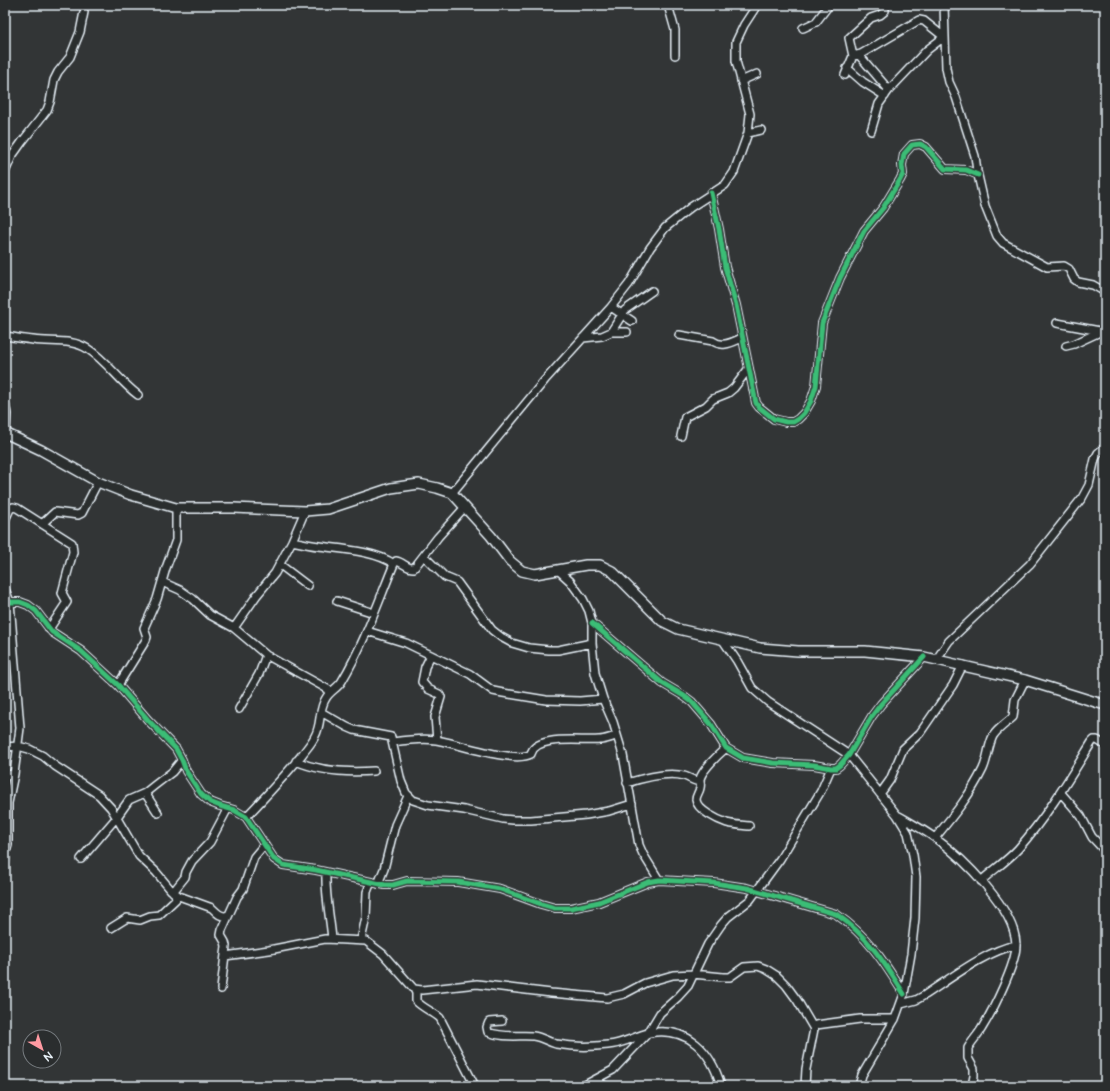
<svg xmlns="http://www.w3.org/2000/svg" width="1110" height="1091" font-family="'Architects Daughter',sans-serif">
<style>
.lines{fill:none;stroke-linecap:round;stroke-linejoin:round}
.minor-casing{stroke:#e8f1f8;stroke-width:10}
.major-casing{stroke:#e8f1f8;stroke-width:12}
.minor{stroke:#2a2d2e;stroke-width:7}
.major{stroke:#2a2d2e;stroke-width:9}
.cycleway-casing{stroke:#2a2d2e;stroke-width:8}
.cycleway{stroke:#3abd76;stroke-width:5}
</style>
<rect width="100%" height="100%" fill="#323536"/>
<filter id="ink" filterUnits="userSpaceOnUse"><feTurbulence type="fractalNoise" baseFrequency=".025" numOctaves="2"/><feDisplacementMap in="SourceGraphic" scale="8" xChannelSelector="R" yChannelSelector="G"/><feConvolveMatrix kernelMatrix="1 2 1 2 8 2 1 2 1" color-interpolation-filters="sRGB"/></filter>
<g filter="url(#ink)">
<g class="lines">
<defs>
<path id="minor" d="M 668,5 L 675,30 L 675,55
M 944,5 L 946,68 L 949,82 L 956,97 L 975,156 L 977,171 L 985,206 L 997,236 L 1003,243 L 1047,267 L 1064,266 L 1069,269 L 1074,279 L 1078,282 L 1093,285 L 1105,292
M 803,28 L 816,22 L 829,5
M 859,55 L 889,90
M 853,56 L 861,54 L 919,20 L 924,21 L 944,37 L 927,50 L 889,90 L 879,104 L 871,131
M 847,68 L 863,82 L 885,96
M 845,75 L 853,56 L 849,38 L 871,18 L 880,15 L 885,11 L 885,5
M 741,81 L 757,74
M 748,133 L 761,130
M 5,172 L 12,156 L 22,142 L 47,110 L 50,102 L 54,80 L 58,72 L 70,57 L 80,32 L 84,12
M 711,193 L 719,229 L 725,267 L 736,305 L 756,403 L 759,407 L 774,419 L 786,422 L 793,422 L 798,419 L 804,413 L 811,401 L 816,386 L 822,323 L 840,278 L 864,231 L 883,208 L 900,180 L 903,174 L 902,165 L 904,154 L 912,145 L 920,144 L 926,147 L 945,169 L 966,170 L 978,175
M 611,307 L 632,321
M 1057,323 L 1105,332
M 611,332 L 625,310 L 652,291
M 679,335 L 713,341 C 723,348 732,342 742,338
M 5,336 C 14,337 23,339 33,340 C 51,343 71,338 88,349 C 107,361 119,381 138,395
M 583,338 L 602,336 L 611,332 L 627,332
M 1066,346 L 1074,344 L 1102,331
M 5,403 L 7,414 L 6,434
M 681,436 L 685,417 L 706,406 L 713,399 L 728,393 L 734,388 L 749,368
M 452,493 L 545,380 L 611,307 L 629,284 L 650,248 L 665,228 L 691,207 L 725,185 L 734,172 L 748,133 L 750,114 L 736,61 L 736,42 L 744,25 L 757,5
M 5,520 L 10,509 L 13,507 L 17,508 L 72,543 L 73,552 L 62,593 L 67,602 L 49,629
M 42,524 L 55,512 L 78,515 L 82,513 L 98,482
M 292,541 C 301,543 310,545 319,546 C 341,549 376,551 394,564
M 424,556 L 445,577 L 457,582 L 492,630 L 501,637 L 512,643 L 529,648 L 549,650 L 558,650 L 592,643
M 279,564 L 308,586
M 559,571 L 570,581 L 583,599 L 589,611 L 592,623 L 592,643 L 595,673 L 603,699 L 613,722 L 623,755 L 639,845 L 643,854 L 659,880
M 162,582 L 180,590 L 193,599 L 210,615 L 234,628 L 266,655 L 331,691
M 5,589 L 10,602 L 20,728 L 14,774 L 8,803 L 8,845 L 5,855
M 337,601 L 374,613
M 5,603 L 10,602 L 20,602 L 28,605 L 36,611 L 52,632 L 81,651 L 118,685 L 148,720 L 176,749 L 182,760 L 186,771 L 201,794 L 210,802 L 220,806 L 234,810 L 246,817 L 274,859 L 283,865 L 316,870 L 385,885 L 393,885 L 407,881 L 458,882 L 500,889 L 541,904 L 555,908 L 571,908 L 599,902 L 648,882 L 659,880 L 714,883 L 747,888 L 836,914 C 868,936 884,962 904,994
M 592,623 L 662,683 L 684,696 L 692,702 L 711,724 L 726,748 L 743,758 L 773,763 L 814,765 L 831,768 L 836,768 L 840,765 L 849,755 L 872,716 L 881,704 L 924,657
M 234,628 L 257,595 L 275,573 L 292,541 L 305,511
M 367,631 L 406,643 L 470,674 L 493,691 L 503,693 L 546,700 L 580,701 L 603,699
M 722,639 L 737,661 L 752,688 L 768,702 L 849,755 L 897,815 L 908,833 L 913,855 L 916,877 L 915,918 L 911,954 L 904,994 L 895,1019 L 862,1075 L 859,1086
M 431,655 L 425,667 L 422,682 L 428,689 L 439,694 L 441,697 L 435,717 L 437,740
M 936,660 L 949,641 L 1030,564 L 1082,498 L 1089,485 L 1095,459 L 1098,453 L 1105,447
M 118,685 L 146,640 L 147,637 L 144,628 L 157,599 L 166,568 L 176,540 L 176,508
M 239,709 L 259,674 L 266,655
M 321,712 L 347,727 L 354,730 L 391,737 L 401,781 L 406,793 L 413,800 L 428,805 L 464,810 L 503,819 L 513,820 L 531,820 L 586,815 L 609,811 L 632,804
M 393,742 C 407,740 422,738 436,740 C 457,743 514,764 531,754 C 535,734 583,742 599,740 C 605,740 611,737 617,736
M 5,747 L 18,746 L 29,749 L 43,756 L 55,766 L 99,795 L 111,808 L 139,856 L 156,872 L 171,890 L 179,896 L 212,908 C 216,912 222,919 228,915
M 726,748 C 719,754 702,770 700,779 C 700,782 701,785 700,788 C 699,793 696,795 696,800 C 697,810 718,820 727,823 C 734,825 742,825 749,826
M 296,761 C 321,772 347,773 374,771
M 5,775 L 14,774
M 627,783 C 643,778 668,771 684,776 C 688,777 692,780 696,781 L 700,780
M 145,793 L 158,813
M 1061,793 L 1081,816 L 1092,837 L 1105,851
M 880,794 L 890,780 L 903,749 L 920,733 L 953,685 L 963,665
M 899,816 C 911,823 924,830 935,838 C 963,858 1015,909 1016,944 C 1017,963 992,1012 982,1028 C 978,1035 972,1041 968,1048 L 968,1058 L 974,1069 L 974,1076 L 972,1086
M 246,817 C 265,797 284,777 301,756 C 306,749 312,743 315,736 C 322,724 318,710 326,698 C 330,691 338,688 342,681 C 364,644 378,603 394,564 L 396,561 C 403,562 407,569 414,568 L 438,537 L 465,507
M 935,838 C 953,816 971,794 983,769 C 988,758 988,746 993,736 C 998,728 1007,723 1013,717 L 1015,700 L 1025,680
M 81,859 L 117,817 L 129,800 L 145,793 L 155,785 L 172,772 L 182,760
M 5,864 L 6,854
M 326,872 C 325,895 330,917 332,939
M 981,881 C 993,870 1007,861 1018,849 C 1047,816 1069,779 1092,742 L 1094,740 L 1097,740 L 1105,745
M 378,884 L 384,869 L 395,825 L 408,796
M 173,892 L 185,877 L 186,872 L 192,861 L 210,842 L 228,808
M 111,928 L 127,918 L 140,920 L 150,916 L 159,915 L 176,899 L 175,893
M 361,940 L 366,917 L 367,892 L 371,882
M 225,956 L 269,950 L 325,939 L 366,941 L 383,954 L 414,989 L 416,993 L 416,1001 C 423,1008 433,1012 440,1018 L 475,1086
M 221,989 L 226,946 L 225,942 L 221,935 L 222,930 L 237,897 L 243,889 L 254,857 L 264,845
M 414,989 L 422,990 L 477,984 L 551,993 L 607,998 L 624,994 L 645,983 L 673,975 L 693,974 L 723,977 L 730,977 L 744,967 L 758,966 L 766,969 L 777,976 L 786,985 L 797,1000 L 814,1029
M 901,1004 L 916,1000 L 925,995 C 951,978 986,951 1016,945
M 502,1021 L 489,1022 L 487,1027 L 488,1032 C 502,1038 519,1035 533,1036 C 542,1037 548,1042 556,1044 C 573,1047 591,1047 608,1045 C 623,1044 635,1036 649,1033 C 688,1026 711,1051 721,1086
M 595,1080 L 605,1086
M 583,1086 L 613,1070 L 648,1033 L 660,1013 L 678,997 L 688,986 L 708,944 L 721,925 L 728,917 L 750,900 L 780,859 L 821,791 L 831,768
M 805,1086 L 806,1069 L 814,1029 L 816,1025 L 860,1019 L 895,1019"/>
<path id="major" d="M 5,433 L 41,450 L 98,482 L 131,495 L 176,508 L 234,508 L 305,511 L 328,509 L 391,488 L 419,484 L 437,488 L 452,493 L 491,536 L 510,561 L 522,571 L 535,574 L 586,565 L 600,565 L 612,571 L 662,621 L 678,629 L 760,648 L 798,651 L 865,651 L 924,657 L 1025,680 L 1105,705"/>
</defs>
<!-- minor casing -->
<use href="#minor" class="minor-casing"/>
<!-- major casing -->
<use href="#major" class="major-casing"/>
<!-- minor -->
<use href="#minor" class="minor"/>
<!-- major -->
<use href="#major" class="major"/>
<defs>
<path id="cycleway" d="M 711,193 L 719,229 L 725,267 L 736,305 L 756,403 L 759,407 L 774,419 L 786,422 L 793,422 L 798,419 L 804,413 L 811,401 L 816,386 L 822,323 L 840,278 L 864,231 L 883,208 L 900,180 L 903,174 L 902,165 L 904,154 L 912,145 L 920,144 L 926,147 L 945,169 L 966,170 L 978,175
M 5,603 L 10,602 L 20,602 L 28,605 L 36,611 L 52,632 L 81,651 L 118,685 L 148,720 L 176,749 L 182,760 L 186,771 L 201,794 L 210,802 L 220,806 L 234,810 L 246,817 L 274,859 L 283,865 L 316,870 L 385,885 L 393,885 L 407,881 L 458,882 L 500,889 L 541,904 L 555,908 L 571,908 L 599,902 L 648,882 L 659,880 L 714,883 L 747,888 L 836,914 C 868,936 884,962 904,994
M 592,623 L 662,683 L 684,696 L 692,702 L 711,724 L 726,748 L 743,758 L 773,763 L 814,765 L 831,768 L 836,768 L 840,765 L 849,755 L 872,716 L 881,704 L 924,657"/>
</defs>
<!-- cycleway casing -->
<use href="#cycleway" class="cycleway-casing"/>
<!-- cycleway -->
<use href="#cycleway" class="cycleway"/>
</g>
</g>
<!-- margin -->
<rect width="1110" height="1091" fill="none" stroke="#2a2d2e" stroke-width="20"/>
<rect x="10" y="10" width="1090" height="1071" fill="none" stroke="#e8f1f8" stroke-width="1.5" filter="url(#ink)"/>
<!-- north arrow -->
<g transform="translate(42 1049) rotate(141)"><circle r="19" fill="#2a2d2e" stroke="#767b7f"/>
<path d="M0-3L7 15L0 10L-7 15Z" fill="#ff9aa2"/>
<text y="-6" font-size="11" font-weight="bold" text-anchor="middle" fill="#e8f1f8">N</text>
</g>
</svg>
